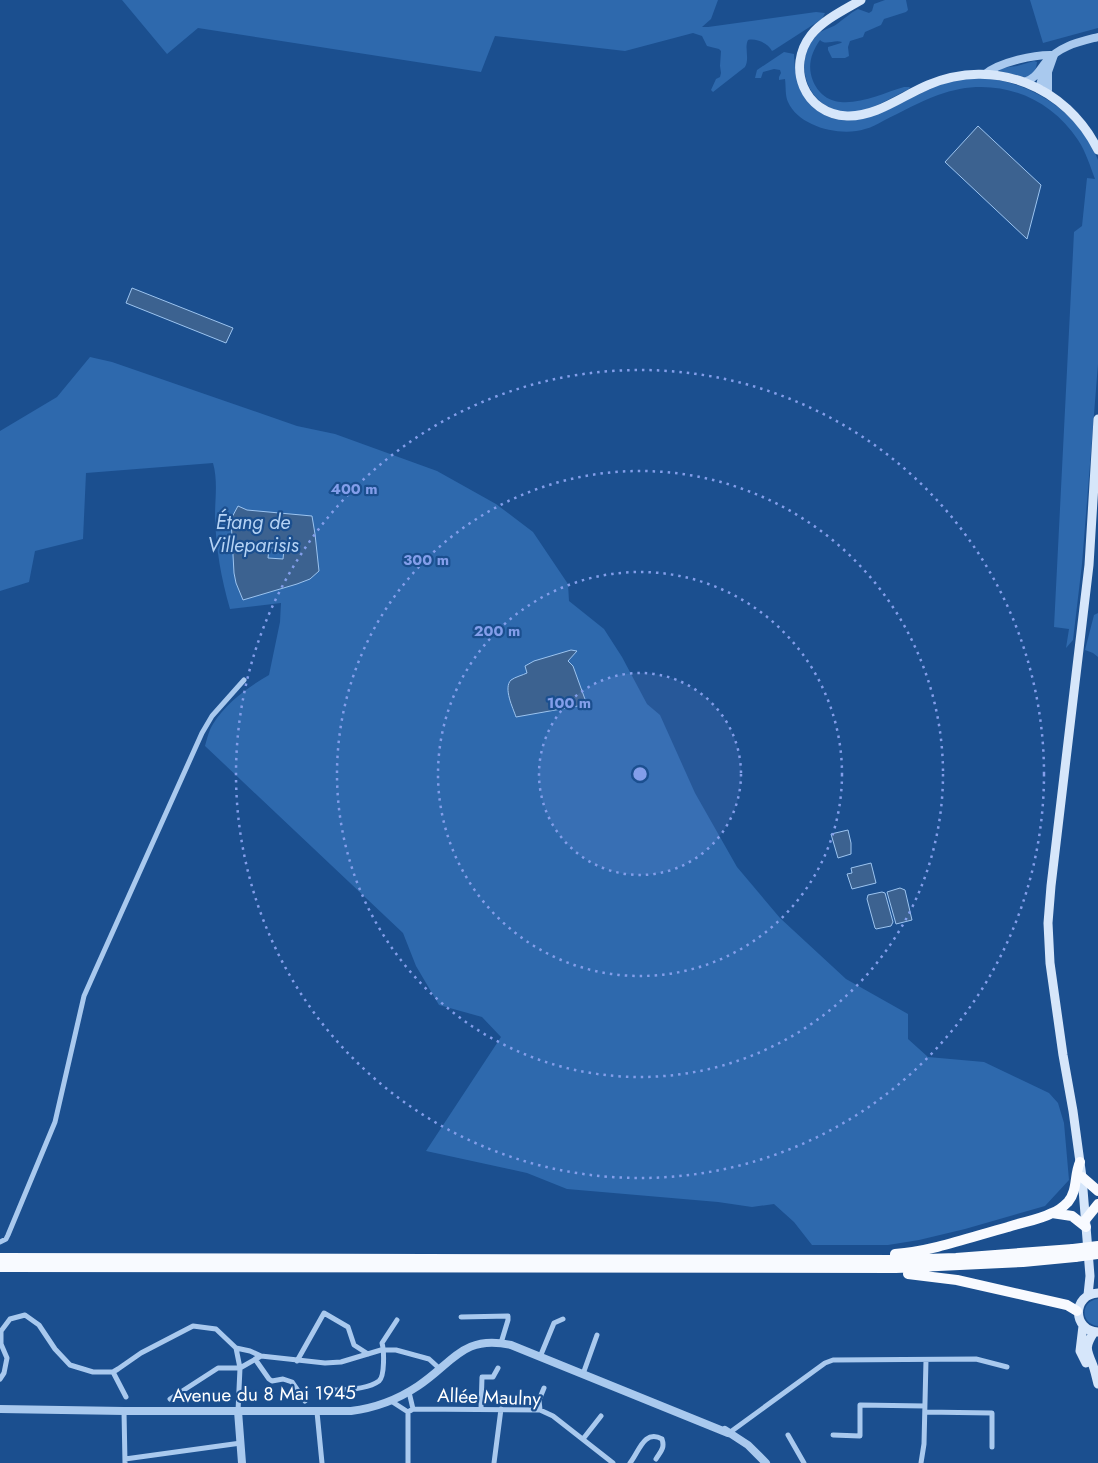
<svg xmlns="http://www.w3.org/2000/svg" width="1098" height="1463" font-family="Jost,sans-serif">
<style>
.green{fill:#2e69ad}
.water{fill:#3c6290;stroke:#9cc4f0;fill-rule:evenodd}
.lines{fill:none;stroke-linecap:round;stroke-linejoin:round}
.minor{stroke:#a9c9ee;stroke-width:5}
.tertiary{stroke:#a9c9ee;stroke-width:8}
.secondary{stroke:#d6e6fa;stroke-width:9}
.trunk{stroke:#f8faff;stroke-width:10}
.trunk-bridge{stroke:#f8faff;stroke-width:10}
.ring{fill:none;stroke:#839eea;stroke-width:2.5;stroke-dasharray:2.5 5}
.labels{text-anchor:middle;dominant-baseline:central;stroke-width:4.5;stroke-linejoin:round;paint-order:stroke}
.street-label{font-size:19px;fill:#fff;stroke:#1b4f8f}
.water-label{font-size:20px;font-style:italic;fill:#b5d3f5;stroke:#1b4f8f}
.centre{fill:#839eea;stroke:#1b4f8f;stroke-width:2.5}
.ring-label{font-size:15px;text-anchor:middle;font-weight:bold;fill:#839eea;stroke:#1b4f8f;stroke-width:4.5;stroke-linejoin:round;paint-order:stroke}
</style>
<rect width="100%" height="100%" fill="#1b4f8f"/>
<!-- green -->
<path class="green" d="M 122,0 L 718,0 L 711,19 L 702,27 L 708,27 L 816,12 L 825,13 L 822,19 L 774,50 L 772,51 C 768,43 756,38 748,40 C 744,48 750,58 745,67 L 713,92 L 711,90 L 716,79 L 720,77 L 721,73 L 720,66 L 721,51 L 719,49 L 707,46 L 702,36 L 693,33 L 625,51 L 495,36 L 481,72 L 198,28 L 167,54 Z
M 885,0 L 906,0 L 908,10 L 906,12 L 884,19 L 881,25 L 865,32 L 863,37 L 850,41 L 848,47 L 849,56 L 845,58 L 832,58 L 828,50 L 828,47 L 841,43 L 842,42 C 834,39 826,46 820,40 C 811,53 807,66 813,81 C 830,120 876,95 904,87 L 910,87 L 909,89 C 890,98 870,112 849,112 C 810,112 791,66 815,37 C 821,29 830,29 837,24 C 844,19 850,13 858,9 L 869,13 L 872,11 L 874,4 Z
M 1030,0 L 1098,0 L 1098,28 L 1043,43 Z
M 784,52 L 794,54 C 795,77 798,97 818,111 C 858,140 909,93 949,82 C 1008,66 1077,104 1098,160 L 1098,364 L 1082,564 L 1073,640 L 1066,648 L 1069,629 L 1054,627 L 1074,232 L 1082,226 L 1087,178 L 1095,179 C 1090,166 1086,152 1078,140 C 1047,93 991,75 938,95 C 919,102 901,112 883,121 C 877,124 871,128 865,129 C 841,137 799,127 788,102 C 785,96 786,86 785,79 L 779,80 L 779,77 L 781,73 L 780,70 L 774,69 L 763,72 L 761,78 L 755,78 L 757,70 Z
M 1034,61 L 1037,62 C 1036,71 1033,76 1024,77 L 999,71 L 1001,68 L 1017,66 Z
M 90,357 L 112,362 L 297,426 L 335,434 L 437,471 L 496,504 L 533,532 L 568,584 L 569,601 L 604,629 L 622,657 L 647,704 L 660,715 L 695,793 L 737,867 L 780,918 L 846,979 L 908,1014 L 908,1039 L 928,1057 L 984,1062 L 1049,1093 L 1058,1103 L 1064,1123 L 1069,1180 L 1045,1206 L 965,1229 L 919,1240 L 888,1245 L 812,1245 L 794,1222 L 774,1204 L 752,1207 L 718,1202 L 567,1189 L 527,1173 L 426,1151 L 501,1037 L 482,1017 L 439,1005 L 416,966 L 403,933 L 205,746 C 207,739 209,730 213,724 C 227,702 247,688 269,675 L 280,622 L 281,603 L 230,609 C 221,578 216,549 215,517 C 215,498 218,481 213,463 L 86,473 L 83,539 L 35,551 L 29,582 L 0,591 L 0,431 L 57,397 Z
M 1098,613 L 1098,657 L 1093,653 L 1085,650 L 1094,615 Z
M 1098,1299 L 1098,1326 C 1080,1324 1080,1301 1098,1299 Z"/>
<!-- water -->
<path class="water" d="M 978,126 L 1041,185 L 1027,239 L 945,162 Z
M 132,288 L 233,328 L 226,343 L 126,303 Z
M 238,506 L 247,510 L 312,516 L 315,534 L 319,571 L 310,579 L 297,584 L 243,600 L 236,583 L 234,573 L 231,519 ZM 269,548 L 284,549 L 283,559 L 268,558 Z
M 571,650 L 577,651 L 568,661 L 573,666 L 586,702 L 578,706 L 516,717 C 513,708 503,688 511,680 C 515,677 523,675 527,673 L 525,666 L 534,661 Z
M 848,830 L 851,843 L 851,854 L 838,858 L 831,834 Z
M 871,863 L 876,883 L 852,889 L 847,874 L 852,873 L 851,868 Z
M 900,888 L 905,890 L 912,920 L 896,924 L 887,892 Z
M 882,892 L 885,893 L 893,922 L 891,926 L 876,929 L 875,928 L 867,899 L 868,895 Z"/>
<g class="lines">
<!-- minor -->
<path class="minor" d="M 0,1242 L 6,1239 L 8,1235 L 55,1122 L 84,996 L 96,969 L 202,733 L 212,716 L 244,680
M 461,1317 L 508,1316 L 508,1320 L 501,1343
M 236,1348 L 250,1351 L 261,1356 L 325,1363 L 341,1362 L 381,1350 L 396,1350 L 429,1359 L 440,1369
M 540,1357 L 554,1323 L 563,1319
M 255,1359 L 269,1379 L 272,1381 L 283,1379 L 292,1382 L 305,1401
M 297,1361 L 324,1313 L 348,1327 L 354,1345 L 368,1354
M 113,1372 L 126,1397
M 583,1374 L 597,1335
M 0,1379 L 4,1373 L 7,1358 L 1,1344 L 1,1331 L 10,1319 L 25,1315 L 39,1325 L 55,1349 L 70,1365 L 93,1372 L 113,1372 L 118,1369 L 141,1353 L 193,1326 L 216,1329 L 236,1348 L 240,1368 L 238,1411
M 333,1390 C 347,1390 368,1389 379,1381 C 385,1376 384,1350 382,1343 L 397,1320
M 409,1392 L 413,1409
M 170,1399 L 218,1368 L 240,1368 L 261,1356
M 391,1401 L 408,1412 L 408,1463
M 481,1409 L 482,1377 L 493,1377 L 498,1368
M 540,1410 L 539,1400 L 544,1388
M 124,1411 L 125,1463
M 317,1412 L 322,1463
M 408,1412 L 413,1409 L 540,1410 L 553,1416 L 613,1463
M 925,1412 L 992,1413 L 992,1447
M 729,1433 L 825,1363 L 833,1360 L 976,1359 L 1007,1367
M 788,1435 L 804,1463
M 833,1435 L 860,1436 L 860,1405 L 925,1406
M 583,1439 L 601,1416
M 125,1459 L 241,1443
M 494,1463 L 501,1409
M 630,1463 C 639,1452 644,1429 662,1439 C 665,1448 661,1451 656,1459
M 921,1463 L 924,1444 L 926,1360"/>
<!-- tertiary -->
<path class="tertiary" d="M 985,74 C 1000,62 1035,54 1054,55
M 1024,82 C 1036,79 1039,70 1046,62 C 1059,46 1079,42 1098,37
M 1039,89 L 1043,74 L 1042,68
M 1046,93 L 1048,90 L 1048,72 L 1054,55
M 0,1409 L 124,1411 L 351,1411 C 375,1408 397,1400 418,1386 C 453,1363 463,1334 511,1345 L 728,1433
M 238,1411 L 242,1463
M 725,1430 L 748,1445 L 766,1463"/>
<!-- secondary -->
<path class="secondary" d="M 861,0 C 844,10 823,20 811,35 C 786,67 804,114 847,116 C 876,117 902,96 928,85 C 995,57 1066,86 1098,150
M 1098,1293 C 1072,1294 1072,1331 1098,1332
M 1088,1295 L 1090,1276 L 1082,1177 L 1073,1111 L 1063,1055 L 1050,963 L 1048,923 L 1051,886 L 1089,565 L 1098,419
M 1083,1326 L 1080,1351 L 1086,1363
M 1094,1332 C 1085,1346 1086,1349 1092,1363 C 1095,1370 1096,1377 1098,1384"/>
<!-- trunk -->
<path class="trunk" d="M 1082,1177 L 1098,1191
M 1052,1213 L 1072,1216 L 1086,1227
M 1086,1219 L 1098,1204
M 895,1254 C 933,1251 971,1237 1008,1227 C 1022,1222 1039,1220 1052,1213 C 1058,1211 1064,1206 1068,1202 C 1078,1190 1074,1175 1080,1162
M 0,1258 L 896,1260 L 956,1258 L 1073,1249
M 0,1267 L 896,1268 L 1023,1262 L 1075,1257
M 908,1274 L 957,1280 L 1067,1305 L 1077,1311"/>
<!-- trunk-bridge -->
<path class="trunk-bridge" d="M 1073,1249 L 1098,1246
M 1075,1257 L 1098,1254"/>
</g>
<!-- distance rings -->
<circle cx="640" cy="774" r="101" fill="#839eea" fill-opacity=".12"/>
<g class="ring">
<circle cx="640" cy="774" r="101"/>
<circle cx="640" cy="774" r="202"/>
<circle cx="640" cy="774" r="303"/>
<circle cx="640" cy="774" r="404"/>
</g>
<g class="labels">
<!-- street labels -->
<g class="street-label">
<text transform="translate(264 1394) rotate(-1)">Avenue du 8 Mai 1945</text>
<text transform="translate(489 1397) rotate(2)">Allée Maulny</text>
</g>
<!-- water labels -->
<g class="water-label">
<text x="253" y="522">Étang de<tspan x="253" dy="23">Villeparisis</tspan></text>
</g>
</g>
<circle cx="640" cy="774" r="8" class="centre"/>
<g class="ring-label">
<text x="354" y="494">400 m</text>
<text x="426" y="565">300 m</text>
<text x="497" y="636">200 m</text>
<text x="569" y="708">100 m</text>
</g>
</svg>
